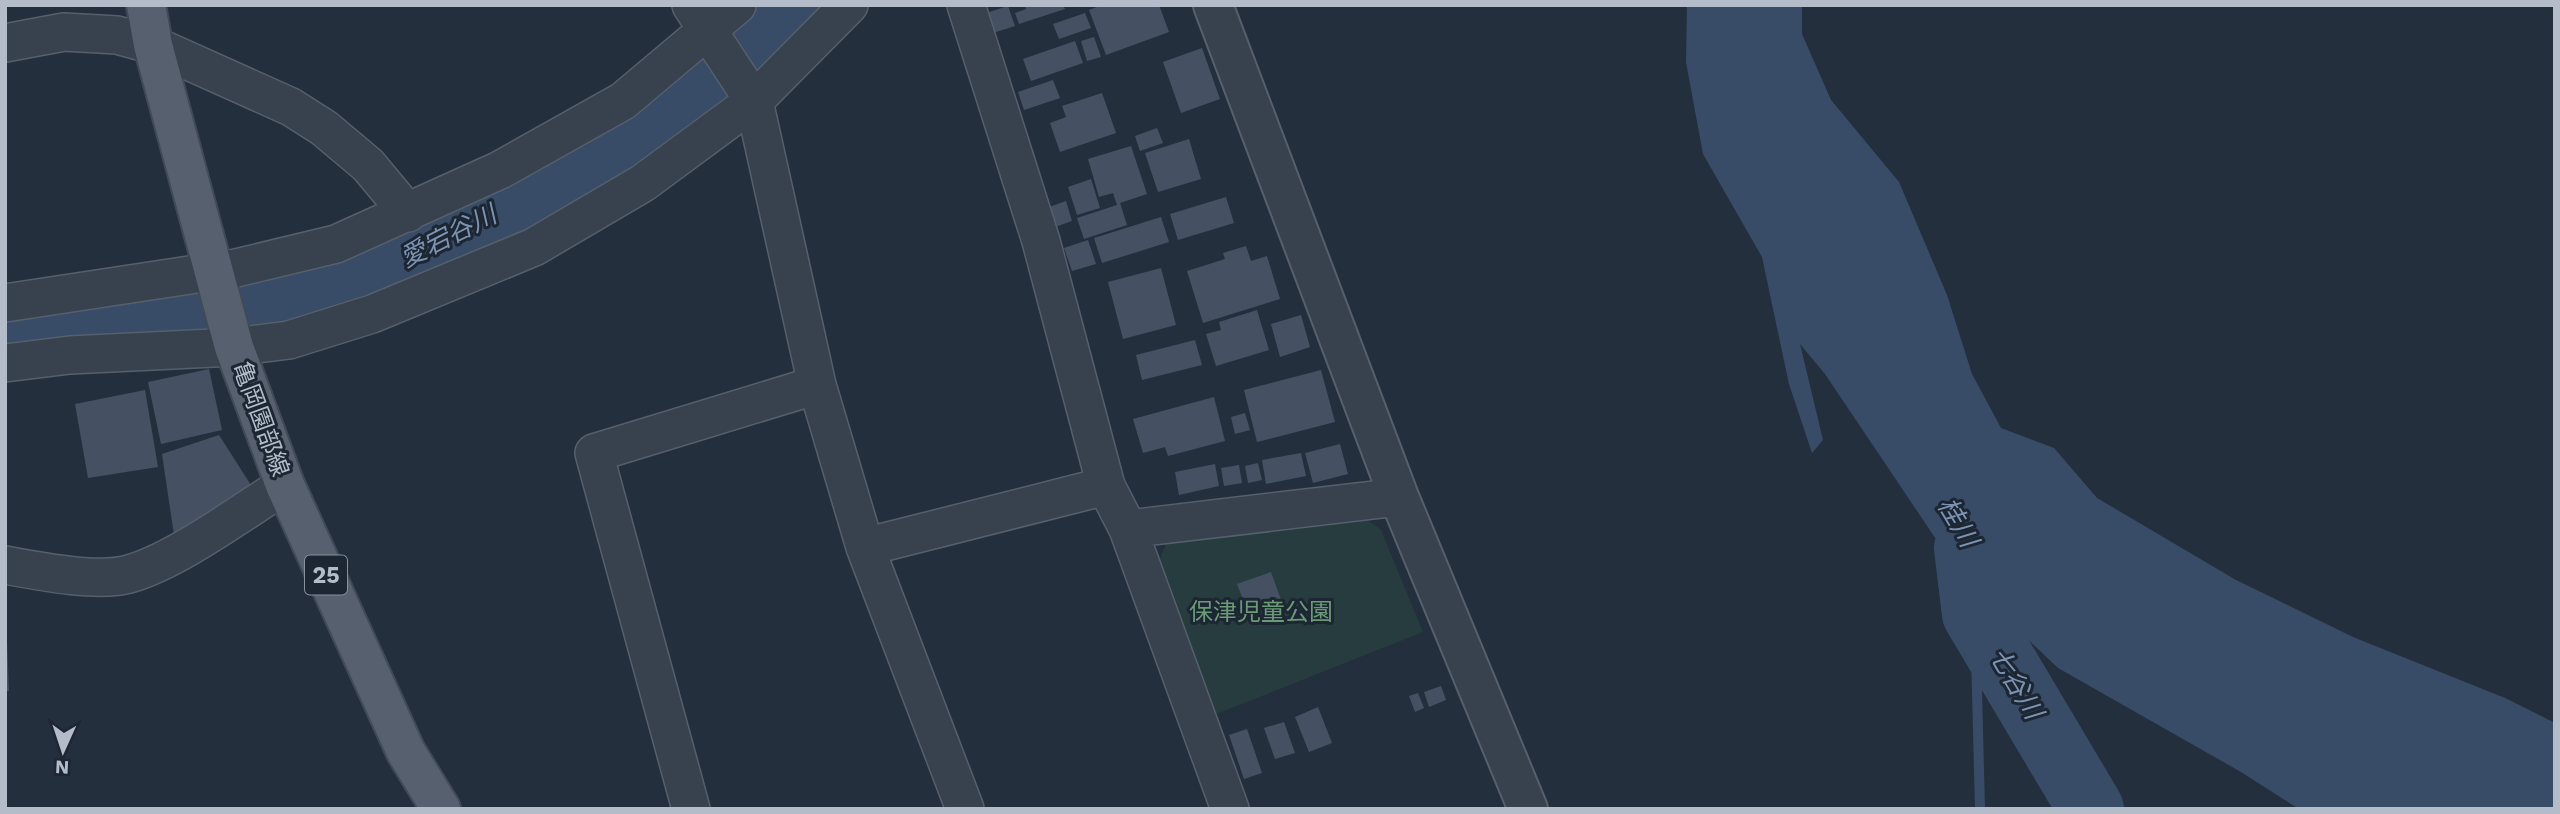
<svg xmlns="http://www.w3.org/2000/svg" width="2560" height="814" font-family="'Work Sans','Noto Sans JP',sans-serif">
<style>
.green{fill:#263c3f}
.water{fill:#394c67}
.lines{fill:none;stroke-linecap:round;stroke-linejoin:round}
.stream{stroke:#394c67;stroke-width:10}
.river{stroke:#394c67;stroke-width:66}
.building{fill:#455162}
.minor-casing{stroke:#565f6c;stroke-width:40}
.tertiary-casing{stroke:#565f6c;stroke-width:42}
.primary-casing{stroke:#414a57;stroke-width:42}
.minor{stroke:#38414e;stroke-width:37}
.tertiary{stroke:#38414e;stroke-width:38}
.primary{stroke:#56606e;stroke-width:38}
.labels{text-anchor:middle;dominant-baseline:central;stroke-width:6;stroke-linejoin:round;paint-order:stroke}
.shield{fill:#1d2633;stroke:#878f9c;stroke-width:2}
.shield-label{font-size:23px;font-weight:bold;fill:#b4bcc9}
.street-label{font-size:24px;fill:#b4bcc9;stroke:#1d2633}
.park-label{font-size:24px;fill:#6b9a76;stroke:#1d2633}
.water-label{font-size:26px;font-style:italic;fill:#7c92b1;stroke:#1d2633}
</style>
<rect width="100%" height="100%" fill="#242f3e"/>
<!-- green -->
<path class="green" d="M 1362,516 L 1381,530 L 1423,632 L 1214,715 L 1157,566 L 1166,544 Z"/>
<!-- water -->
<path class="water" d="M 1687,5 L 1802,5 L 1802,34 L 1831,100 L 1899,182 L 1947,295 L 1972,374 L 2001,428 L 2054,448 L 2097,498 L 2236,580 L 2353,637 L 2505,698 L 2555,723 L 2555,809 L 2299,809 L 2241,772 L 2058,668 L 2018,630 L 2013,636 L 2109,793 L 2105,809 L 2097,809 L 2023,703 L 1946,554 L 1825,374 L 1800,344 L 1823,440 L 1812,453 L 1789,384 L 1762,257 L 1703,154 L 1686,62 Z"/>
<g class="lines">
<!-- stream -->
<path class="stream" d="M 1975,614 L 1980,809"/>
<!-- river -->
<path class="river" d="M 5,332 L 166,308 L 290,298 L 421,255 L 672,109 L 753,41 L 790,5
M 1967,548 L 1975,614 L 2091,809"/>
</g>
<!-- building -->
<path class="building" d="M 1025,5 L 1063,5 L 1065,9 L 1019,24 L 1015,13 L 1026,9 Z
M 1102,5 L 1159,5 L 1169,32 L 1106,55 L 1089,10 Z
M 1008,6 L 1015,26 L 993,33 L 986,13 Z
M 1085,13 L 1091,28 L 1059,39 L 1053,24 Z
M 1094,37 L 1101,57 L 1087,61 L 1081,41 Z
M 1075,41 L 1083,63 L 1031,81 L 1023,59 Z
M 1202,48 L 1220,99 L 1181,113 L 1163,62 Z
M 1053,80 L 1060,98 L 1024,110 L 1018,92 Z
M 1102,93 L 1116,133 L 1060,152 L 1050,123 L 1066,117 L 1062,106 Z
M 1157,128 L 1163,143 L 1140,151 L 1135,136 Z
M 1189,139 L 1201,179 L 1158,192 L 1145,153 Z
M 1131,146 L 1147,194 L 1120,203 L 1127,225 L 1084,239 L 1077,218 L 1117,205 L 1113,193 L 1099,197 L 1088,159 Z
M 1091,179 L 1100,208 L 1077,215 L 1068,187 Z
M 1226,197 L 1234,223 L 1178,240 L 1170,214 Z
M 1066,201 L 1072,221 L 1055,227 L 1049,207 Z
M 1161,217 L 1169,242 L 1102,263 L 1094,238 Z
M 1088,240 L 1096,264 L 1072,271 L 1064,248 Z
M 1246,246 L 1251,261 L 1267,256 L 1280,299 L 1203,323 L 1187,271 L 1225,259 L 1223,253 Z
M 1161,268 L 1176,325 L 1123,339 L 1108,282 Z
M 1257,310 L 1269,350 L 1216,366 L 1206,334 L 1221,330 L 1219,322 Z
M 1301,315 L 1310,347 L 1280,357 L 1271,324 Z
M 1195,340 L 1202,365 L 1142,380 L 1136,355 Z
M 209,369 L 222,430 L 161,444 L 148,382 Z
M 1321,370 L 1335,422 L 1257,442 L 1244,390 Z
M 145,390 L 158,467 L 88,478 L 75,404 Z
M 1214,397 L 1225,441 L 1168,456 L 1165,447 L 1143,453 L 1133,419 Z
M 1245,413 L 1250,430 L 1235,434 L 1231,417 Z
M 219,435 L 256,493 L 174,535 L 162,454 Z
M 1340,444 L 1348,474 L 1313,483 L 1305,453 Z
M 1301,453 L 1306,476 L 1266,484 L 1262,460 Z
M 1258,463 L 1262,480 L 1248,483 L 1245,466 Z
M 1215,464 L 1219,486 L 1179,495 L 1175,472 Z
M 1239,465 L 1242,483 L 1224,486 L 1221,468 Z
M 1271,572 L 1281,600 L 1248,612 L 1237,584 Z
M 5,642 L 7,642 L 9,691 L 5,691 Z
M 1441,686 L 1446,700 L 1429,707 L 1424,692 Z
M 1418,693 L 1424,708 L 1415,712 L 1409,696 Z
M 1318,707 L 1332,743 L 1309,752 L 1295,717 Z
M 1284,722 L 1295,753 L 1275,759 L 1264,728 Z
M 1247,729 L 1262,773 L 1244,779 L 1229,735 Z"/>
<g class="lines">
<defs>
<path id="minor" d="M 691,5 L 754,101 L 817,385 L 865,547 L 965,809
M 966,5 L 1041,241 L 1106,486 L 1128,529 L 1230,809
M 5,43 L 64,32 L 117,35 L 153,45 L 291,107 L 324,128 L 368,165 L 408,213
M 5,303 L 236,268 L 336,244 L 500,170 L 623,101 L 737,5
M 5,363 L 70,355 L 234,347 L 289,340 L 372,314 L 534,247 L 643,183 L 754,101 L 849,5
M 1128,529 L 1399,497
M 865,547 L 1106,486
M 5,565 C 38,571 98,583 129,574 C 176,561 242,512 285,485
M 691,809 L 594,453 L 817,385"/>
<path id="tertiary" d="M 1213,5 L 1399,497 L 1528,809"/>
<path id="primary" d="M 146,5 L 153,45 L 234,347 L 285,485 L 406,752 L 441,809"/>
</defs>
<!-- minor casing -->
<use href="#minor" class="minor-casing"/>
<!-- tertiary casing -->
<use href="#tertiary" class="tertiary-casing"/>
<!-- primary casing -->
<use href="#primary" class="primary-casing"/>
<!-- minor -->
<use href="#minor" class="minor"/>
<!-- tertiary -->
<use href="#tertiary" class="tertiary"/>
<!-- primary -->
<use href="#primary" class="primary"/>
</g>
<g class="labels">
<!-- shield labels -->
<rect class="shield" x="305" y="555.5" width="42" height="39" rx="5"/>
<g class="shield-label">
<text x="326" y="575">25</text>
</g>
<!-- street labels -->
<g class="street-label">
<text transform="translate(261 419) rotate(70)">亀岡園部線</text>
</g>
<!-- park labels -->
<g class="park-label">
<text x="1261" y="612">保津児童公園</text>
</g>
<!-- water labels -->
<g class="water-label">
<text transform="translate(448 236) rotate(-27)">愛宕谷川</text>
<text transform="translate(1958 522) rotate(59)">桂川</text>
<text transform="translate(2016 683) rotate(59)">七谷川</text>
</g>
</g>
<!-- border -->
<rect width="2560" height="814" fill="none" stroke="#b4bcc9" stroke-width="14"/>
<!-- north arrow -->
<g transform="translate(63 751) rotate(183)" stroke="#1d2633" stroke-width="5" paint-order="stroke">
<path d="M0-5L12 26L0 18L-12 26Z" fill="#b4bcc9"/>
<text y="-10" font-size="19" font-weight="bold" text-anchor="middle" fill="#b4bcc9">N</text>
</g>
</svg>
